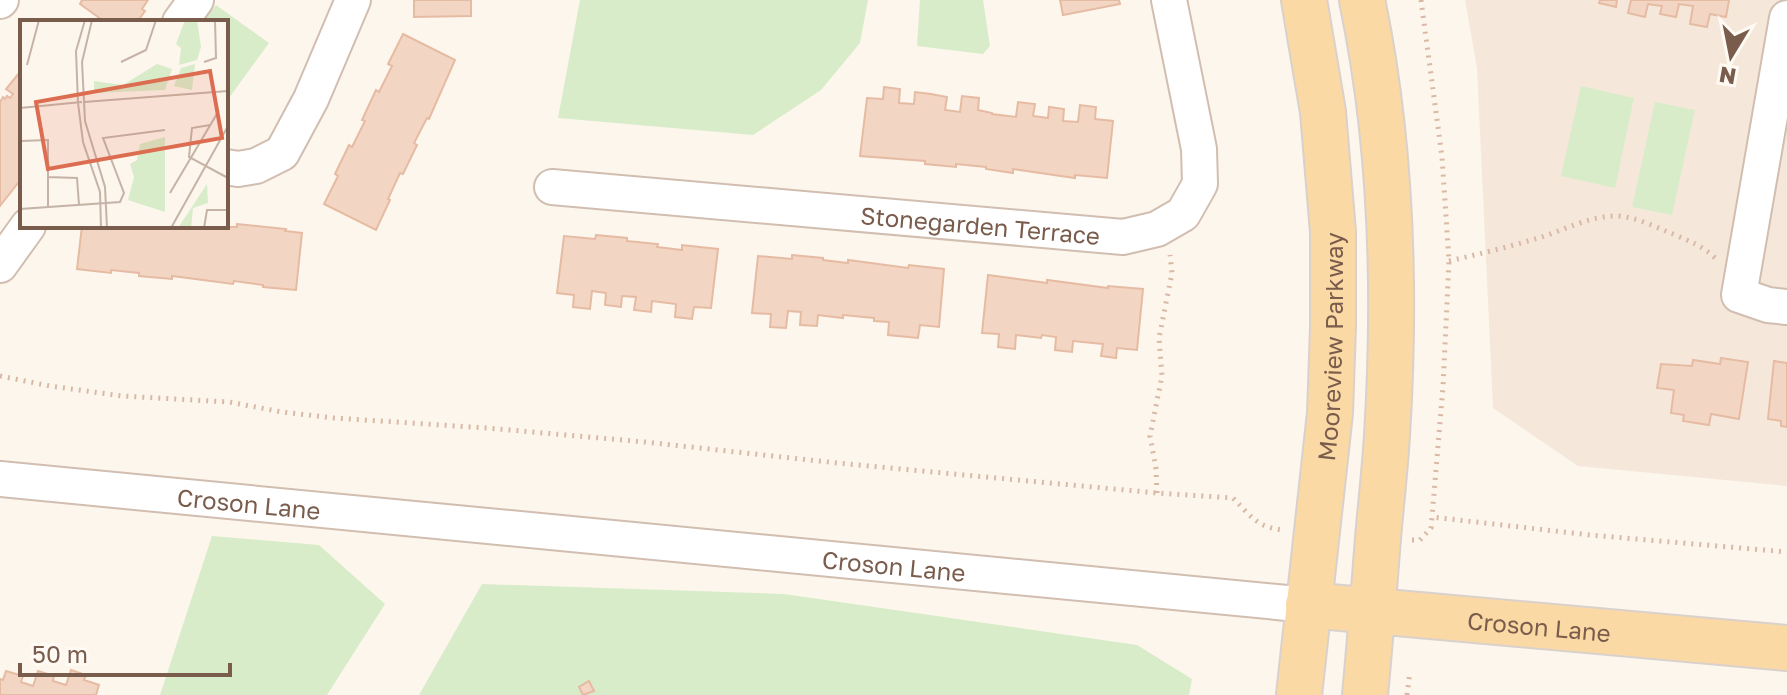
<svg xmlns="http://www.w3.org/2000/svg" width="1787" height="695" font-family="'Golos Text',sans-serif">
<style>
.residential{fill:#f5e8da}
.green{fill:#d8ecc9}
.building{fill:#f3d5c3;stroke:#e6bba3;stroke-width:2}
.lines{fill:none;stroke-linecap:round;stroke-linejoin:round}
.minor-casing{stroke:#d1beb0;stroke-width:38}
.major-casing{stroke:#dad1cd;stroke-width:48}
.path{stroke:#d9b8a5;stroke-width:5;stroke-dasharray:2 6;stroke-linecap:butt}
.minor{stroke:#fff;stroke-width:34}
.major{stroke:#fbd9a5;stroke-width:44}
.labels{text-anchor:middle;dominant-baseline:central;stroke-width:8;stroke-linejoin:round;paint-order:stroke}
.street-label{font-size:24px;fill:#7a5c4d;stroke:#fffaf3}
.inset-road{fill:none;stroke:#c5b3a7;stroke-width:2}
.view{fill:#dc6d51;fill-opacity:0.15;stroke:#dc6d51;stroke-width:4}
.inset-edge{fill:none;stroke:#7a5c4d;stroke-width:4}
</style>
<rect width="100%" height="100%" fill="#fdf6ec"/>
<!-- residential -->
<path class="residential" d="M 1465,0 L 1787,0 L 1787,486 L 1578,466 L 1493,408 L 1477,68 Z"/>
<!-- green -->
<path class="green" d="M 580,0 L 868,0 L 860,43 L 821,90 L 753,135 L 558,118 Z
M 920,0 L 983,0 L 990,46 L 983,54 L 917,46 Z
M 216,5 L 269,43 L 226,102 L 226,22 L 203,22 Z
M 1581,86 L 1634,98 L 1615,188 L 1561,176 Z
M 1655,102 L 1695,110 L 1672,215 L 1632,207 Z
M 212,536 L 319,545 L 385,604 L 327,695 L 160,695 Z
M 482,584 L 784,594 L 1137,645 L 1192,679 L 1189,695 L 419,695 Z"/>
<!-- building -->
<path class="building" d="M 82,0 L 148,0 L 142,9 L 145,11 L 137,22 L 105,22 L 80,4 Z
M 414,0 L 471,0 L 471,16 L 414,17 Z
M 1060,0 L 1119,0 L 1120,4 L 1063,15 Z
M 1600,0 L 1617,0 L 1616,7 L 1599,3 Z
M 1631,0 L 1729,0 L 1726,17 L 1710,14 L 1707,27 L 1690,24 L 1693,6 L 1679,4 L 1676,17 L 1660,14 L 1662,6 L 1648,4 L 1645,17 L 1628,13 Z
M 403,34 L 455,60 L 429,119 L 427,118 L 414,143 L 417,145 L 403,174 L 400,173 L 388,199 L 390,200 L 376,230 L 324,204 L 338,176 L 335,174 L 349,145 L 352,147 L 365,121 L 362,120 L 376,90 L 379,92 L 392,66 L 388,64 Z
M 19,73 L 22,75 L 22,181 L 19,185 L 18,183 L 0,206 L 0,102 L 3,97 L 5,99 L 7,96 L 10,98 L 13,94 L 6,89 Z
M 884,87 L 900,89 L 899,103 L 914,104 L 915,92 L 931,94 L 947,97 L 945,110 L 960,112 L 962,96 L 979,98 L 978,110 L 992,113 L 992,114 L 1016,117 L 1018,102 L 1035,104 L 1033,116 L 1048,118 L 1049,107 L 1064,109 L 1063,121 L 1078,122 L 1080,105 L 1096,107 L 1095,119 L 1113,121 L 1107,178 L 1075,175 L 1075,178 L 1013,169 L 1013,173 L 986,169 L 986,167 L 956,164 L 956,167 L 925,164 L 925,161 L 860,156 L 867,98 L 883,99 Z
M 237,224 L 286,229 L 285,231 L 302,233 L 296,290 L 263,287 L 263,285 L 234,281 L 233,284 L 172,276 L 172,279 L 139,276 L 139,273 L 111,270 L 111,273 L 77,269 L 82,226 L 237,227 Z
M 596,235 L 627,238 L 627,241 L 658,244 L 657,247 L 682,250 L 682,245 L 718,249 L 711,308 L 694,307 L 692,319 L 675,317 L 676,304 L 652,301 L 651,312 L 634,310 L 636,297 L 622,296 L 621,307 L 605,305 L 606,293 L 592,291 L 590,309 L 573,307 L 574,295 L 557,293 L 564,236 L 595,239 Z
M 792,255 L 823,258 L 823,260 L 848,263 L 848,260 L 908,268 L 909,265 L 944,269 L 939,327 L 920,325 L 918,338 L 888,335 L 889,322 L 874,321 L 874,318 L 843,315 L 843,318 L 818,315 L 817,326 L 800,325 L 801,312 L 788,311 L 786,328 L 770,327 L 771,314 L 752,313 L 758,256 L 792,259 Z
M 988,275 L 1047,283 L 1047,280 L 1108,288 L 1108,286 L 1143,289 L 1137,350 L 1117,348 L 1116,358 L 1101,356 L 1103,344 L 1073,341 L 1072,352 L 1055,350 L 1056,337 L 1042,335 L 1041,338 L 1016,335 L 1015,349 L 998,347 L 999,334 L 982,333 Z
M 1721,358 L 1748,362 L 1739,419 L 1711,414 L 1709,425 L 1683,421 L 1684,415 L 1671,413 L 1674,390 L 1657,388 L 1661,364 L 1692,366 L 1693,360 L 1720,364 Z
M 1774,361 L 1787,363 L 1787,427 L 1781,426 L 1781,421 L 1768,419 Z
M 71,670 L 86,675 L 84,680 L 99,685 L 96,695 L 0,695 L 0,679 L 3,680 L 6,671 L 23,676 L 21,682 L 33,686 L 38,671 L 54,676 L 53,681 L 66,685 Z
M 589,681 L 594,691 L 583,695 L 579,687 Z"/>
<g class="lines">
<defs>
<g id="minor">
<path d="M 0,1 L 1,0"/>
<path d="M 1787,18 L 1739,295 L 1768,305 L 1787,307"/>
<path d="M 180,22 L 196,0"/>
<path d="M 226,167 L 238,169 L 256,166 L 282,153 L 311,99 L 353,0"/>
<path id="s1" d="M 552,187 L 1123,237 L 1157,229 L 1183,214 L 1200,184 L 1199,149 L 1169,0"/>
<path d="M 0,265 L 28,226"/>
<path id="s2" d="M 0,479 L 1308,605"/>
</g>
<g id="major">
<path d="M 1362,0 C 1392,143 1396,290 1387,435 C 1385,469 1381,503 1378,538 C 1374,590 1370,643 1365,695"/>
<path id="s3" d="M 1308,605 L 1787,648"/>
<path id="s4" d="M 1299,695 L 1330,413 L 1333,327 L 1333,232 L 1323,112 L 1304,0"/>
</g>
</defs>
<!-- minor casing -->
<use href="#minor" class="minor-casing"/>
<!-- major casing -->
<use href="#major" class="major-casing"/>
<!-- path -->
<path class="path" d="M 1421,0 L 1442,157 L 1449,261 L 1443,387 L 1432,517
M 1449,261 C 1479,254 1509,247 1538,238 C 1563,231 1588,216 1615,216 C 1635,216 1655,227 1673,234 C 1689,241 1703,246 1715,258
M 0,376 L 50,386 L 122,396 L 229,402 L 282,412 L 334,418 L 487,428 L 645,442 L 837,463 L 1157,493 L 1233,498 C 1251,516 1256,527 1283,530
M 1157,493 L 1156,469 L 1150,436 L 1162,376 L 1159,338 L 1172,273 L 1170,255
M 1412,540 L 1420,540 L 1431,528 L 1432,517 L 1590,535 L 1787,552
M 1407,695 L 1410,672"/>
<!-- minor -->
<use href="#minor" class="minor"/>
<!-- major -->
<use href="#major" class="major"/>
</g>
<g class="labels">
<!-- street labels -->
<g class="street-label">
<text stroke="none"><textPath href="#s1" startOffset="430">Stonegarden Terrace</textPath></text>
<text stroke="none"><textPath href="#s4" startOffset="350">Mooreview Parkway</textPath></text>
<text stroke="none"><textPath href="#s2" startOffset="250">Croson Lane</textPath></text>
<text stroke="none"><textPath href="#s2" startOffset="898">Croson Lane</textPath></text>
<text stroke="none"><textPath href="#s3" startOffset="232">Croson Lane</textPath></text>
</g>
</g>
<!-- overview -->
<g transform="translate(20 20)">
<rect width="208" height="208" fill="#fdf6ec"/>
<path d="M 165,0 L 177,0 L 181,27 L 177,40 L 159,45 L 161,28 L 156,24 ZM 137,44 L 152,49 L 145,70 L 74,73 L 74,61 L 103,65 ZM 175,44 L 172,70 L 154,66 L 161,48 ZM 145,117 L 145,192 L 108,180 L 114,157 L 110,144 L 117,140 L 120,124 ZM 187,164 L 188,183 L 173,188 L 171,208 L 158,208 Z" fill="#d8ecc9"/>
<path class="inset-road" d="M 65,0 L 56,31 L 58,83 L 63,122 L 80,172 L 81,208M 72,0 L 62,42 L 65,101 L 85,167 L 87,208M 101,42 L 126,30 L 136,0M 184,42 L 196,38 L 195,0M 7,45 L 19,0M 64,82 L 208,71M 0,88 L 62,82M 190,105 L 172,108 L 169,137 L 208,158M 0,121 L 28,120 L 28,188M 28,157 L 57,158 L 59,185M 150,173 L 198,92M 0,189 L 100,182 L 104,173 L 83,118 L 145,110M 151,208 L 208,106M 184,208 L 187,190 L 208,190"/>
<path class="view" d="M 190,51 L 202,118 L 28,149 L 16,82 Z"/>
<rect width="208" height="208" class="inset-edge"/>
</g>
<!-- north arrow -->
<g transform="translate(1731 56) rotate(190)" stroke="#fffaf3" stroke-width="6" paint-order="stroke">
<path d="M0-6L14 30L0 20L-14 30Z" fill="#7a5c4d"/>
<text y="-12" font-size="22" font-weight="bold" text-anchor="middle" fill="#7a5c4d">N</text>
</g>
<!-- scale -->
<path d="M20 663v12h210v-12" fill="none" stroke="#7a5c4d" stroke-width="4"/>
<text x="32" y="663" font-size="24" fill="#7a5c4d" stroke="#fffaf3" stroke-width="6" paint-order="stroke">50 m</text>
</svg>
